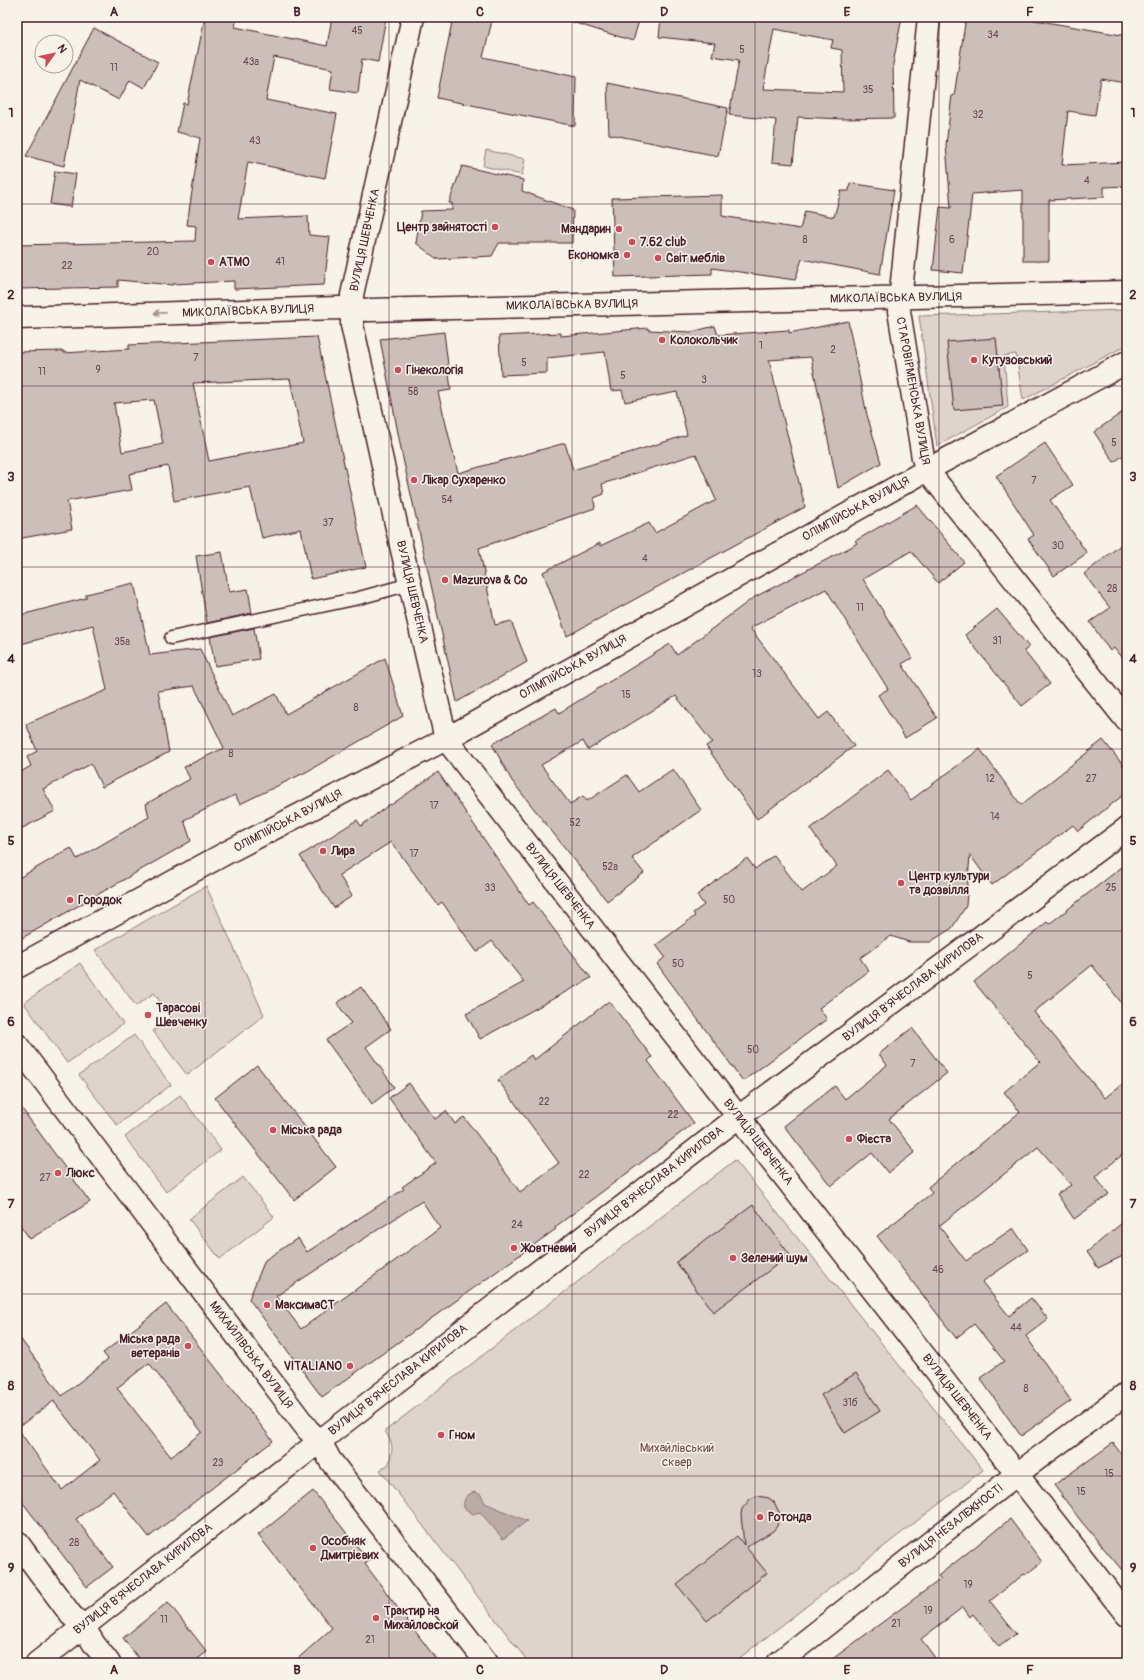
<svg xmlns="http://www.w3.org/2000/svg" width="1144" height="1680" font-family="Pangolin,sans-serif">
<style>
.green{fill:#ded4cc;stroke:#947a7c}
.water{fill:#bcaaa7;stroke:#8e7275}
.building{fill:#ccbfb9;stroke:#4a1f2b;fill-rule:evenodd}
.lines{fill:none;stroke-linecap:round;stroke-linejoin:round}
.lane-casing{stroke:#4a1f2b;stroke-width:15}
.street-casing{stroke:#4a1f2b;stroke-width:25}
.secondary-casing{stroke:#4a1f2b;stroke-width:25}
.lane{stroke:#f7f3e8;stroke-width:12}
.street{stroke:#f7f3e8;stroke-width:22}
.secondary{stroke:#f7f3e8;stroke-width:22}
.oneway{stroke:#a0898a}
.grid{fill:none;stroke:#4a1f2b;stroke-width:1;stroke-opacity:0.55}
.poi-dot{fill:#d1495b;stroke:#f7f3e8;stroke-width:1.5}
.labels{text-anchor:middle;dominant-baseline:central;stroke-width:3;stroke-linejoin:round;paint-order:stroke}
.number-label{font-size:10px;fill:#6a474e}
.poi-label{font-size:12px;font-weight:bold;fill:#4a1f2b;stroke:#f7f3e8;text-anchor:start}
.street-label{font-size:12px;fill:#4a1f2b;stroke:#f7f3e8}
.park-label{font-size:12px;fill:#6f4c53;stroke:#f7f3e8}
.neatline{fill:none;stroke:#4a1f2b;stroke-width:1.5}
.grid-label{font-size:13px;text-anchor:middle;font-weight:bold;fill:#4a1f2b}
</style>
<rect width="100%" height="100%" fill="#f7f3e8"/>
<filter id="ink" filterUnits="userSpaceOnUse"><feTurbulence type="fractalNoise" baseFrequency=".025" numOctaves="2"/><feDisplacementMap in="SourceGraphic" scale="8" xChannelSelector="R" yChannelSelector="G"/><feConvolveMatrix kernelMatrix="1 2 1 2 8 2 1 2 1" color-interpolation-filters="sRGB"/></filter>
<g filter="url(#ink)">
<!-- green -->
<path class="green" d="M 486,150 L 525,159 L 522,175 L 483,166 Z
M 1127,310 L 1127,345 L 1023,400 L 1016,354 L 1004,356 L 1008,407 L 937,446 L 919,316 Z
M 206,886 L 264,1015 L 187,1075 L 153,1031 L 171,1017 L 154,993 L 136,1006 L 95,950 Z
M 80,963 L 123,1024 L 67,1063 L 24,1003 Z
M 134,1035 L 171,1085 L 117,1125 L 79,1075 Z
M 180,1095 L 221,1150 L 166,1192 L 125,1137 Z
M 735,1160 L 983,1470 L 733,1663 L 529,1663 L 380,1470 L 389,1464 C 393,1447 394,1446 385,1431 Z
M 243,1177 L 274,1217 L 220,1259 L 189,1219 Z"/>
<!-- water -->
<path class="water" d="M 475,1492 L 481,1495 L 485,1503 L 527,1521 L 503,1539 L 480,1512 L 473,1514 L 464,1508 C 463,1499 466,1494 475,1492 Z"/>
<!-- building -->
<path class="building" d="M 205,17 L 237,17 L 235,27 L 327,46 L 332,17 L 386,17 L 378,62 L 362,59 L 358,93 L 330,89 L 333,69 L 274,57 L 266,100 L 337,114 L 325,178 L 248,162 L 238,219 L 308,216 L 309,235 L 330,237 L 324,285 L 234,289 L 234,281 L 173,284 L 173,285 L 118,280 L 118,287 L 17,289 L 17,245 L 195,241 L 196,226 L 187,225 L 200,138 L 177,132 L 183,103 L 187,104 Z
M 453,17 L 493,17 L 483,57 L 576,77 L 575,126 L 437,98 Z
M 573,17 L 640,17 L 633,41 L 572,22 Z
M 661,17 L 902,17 L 893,64 L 894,118 L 843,119 L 798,117 L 793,164 L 772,162 L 776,120 L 729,115 L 739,60 L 712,56 L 715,43 L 659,37 ZM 774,29 L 833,40 L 831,48 L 842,50 L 843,92 L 763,89 Z
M 966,17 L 1017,17 L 1127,36 L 1127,83 L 1101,79 L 1095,115 L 1068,111 L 1062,165 L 1127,162 L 1127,186 L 1104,187 L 1104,197 L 1049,200 L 1049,261 L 1023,261 L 1023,190 L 972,194 L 963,273 L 933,270 L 940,207 L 951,208 L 946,145 L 952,95 L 954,96 Z
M 94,28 L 158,62 L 144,88 L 130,80 L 119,100 L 80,80 L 64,166 L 26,156 Z
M 607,83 L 728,108 L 718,156 L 609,134 Z
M 462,166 L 523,180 L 522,191 L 573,210 L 572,243 L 499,243 L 492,256 L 437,259 L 416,243 L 421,211 L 452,210 L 452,203 L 449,203 Z
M 55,171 L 76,174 L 71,207 L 50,204 Z
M 850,183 L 894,190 L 880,274 L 802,259 L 795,280 L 712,268 L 712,274 L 615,277 L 612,198 L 722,195 L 722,216 L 800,229 L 805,211 L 834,217 L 841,191 L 849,191 Z
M 848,321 L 867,415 L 881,463 L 838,488 L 811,357 L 769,360 L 805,507 L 567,636 L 543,572 L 600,543 L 600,546 L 649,523 L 655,533 L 716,500 L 696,454 L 602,484 L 604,494 L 594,498 L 595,508 L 479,548 L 495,625 L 511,621 L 527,662 L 457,702 L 402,454 L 380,339 L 444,332 L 451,390 L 438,392 L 458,473 L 565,443 L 573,470 L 687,435 L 677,392 L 625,402 L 622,390 L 611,391 L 605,352 L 547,358 L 547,373 L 501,375 L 499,336 L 561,333 L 561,336 L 648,328 L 648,330 L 691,332 L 715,326 L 718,335 L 789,330 L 789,333 Z
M 317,337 L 366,567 L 311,579 L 301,529 L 262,538 L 250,487 L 174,501 L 168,466 L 129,474 L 132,490 L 67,501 L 72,529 L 17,539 L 17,352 L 64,351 L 64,353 L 129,349 L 129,345 ZM 290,379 L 303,443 L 209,461 L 193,383 ZM 154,400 L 163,444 L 122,452 L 114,403 Z
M 996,338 L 1003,406 L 954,410 L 947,342 Z
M 1127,409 L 1127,453 L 1114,462 L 1094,432 Z
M 1045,443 L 1073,485 L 1050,500 L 1087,553 L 1054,576 L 1028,539 L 1034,535 L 996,476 Z
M 917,505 L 964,562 L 938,583 L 911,551 L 863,579 L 912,658 L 902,664 L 937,718 L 905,738 L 878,695 L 888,689 L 826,589 L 750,628 L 819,719 L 828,712 L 854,746 L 757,819 L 706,746 L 712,742 L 676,696 L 588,750 L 583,741 L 541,765 L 570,804 L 583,796 L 587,801 L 627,775 L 639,792 L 673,769 L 701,810 L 632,858 L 644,873 L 607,901 L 512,781 L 492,744 L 556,708 L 559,713 L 670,644 L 677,655 L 753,598 L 851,547 L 857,543 L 855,541 Z
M 1127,540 L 1127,665 L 1114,648 L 1110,651 L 1090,622 L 1110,608 L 1084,574 Z
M 222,552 L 229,592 L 248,589 L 252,613 L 207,623 L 196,556 Z
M 134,583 L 150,655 L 200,649 L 232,716 L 276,694 L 286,714 L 385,658 L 403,716 L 306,772 L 240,804 L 235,795 L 184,820 L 191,841 L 17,941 L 17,879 L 71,848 L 77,859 L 149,817 L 146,804 L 190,779 L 184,767 L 224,748 L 194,686 L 158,691 L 169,752 L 102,787 L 91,764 L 43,789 L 55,811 L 17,831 L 17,774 L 31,766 L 27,757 L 37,751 L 26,724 L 107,690 L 93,625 L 17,645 L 17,616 L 86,598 L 86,594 Z
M 997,609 L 1029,647 L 1024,651 L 1050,684 L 1022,706 L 965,635 Z
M 254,628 L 259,659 L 215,666 L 210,637 Z
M 1103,740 L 1127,770 L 1127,792 L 1078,831 L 1073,825 L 992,885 L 970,855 L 966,906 L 952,928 L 930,942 L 909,942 L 891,936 L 860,958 L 869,971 L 819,1008 L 827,1019 L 743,1081 L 657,964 L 665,957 L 656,945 L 695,916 L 693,913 L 704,905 L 697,895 L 747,858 L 755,869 L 774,855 L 802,892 L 837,866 L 810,829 L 888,770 L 911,800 L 980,749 L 1021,805 Z
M 438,772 L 529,905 L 533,902 L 591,978 L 480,1039 L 466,1014 L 524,982 L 492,941 L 477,952 L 442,902 L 438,905 L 391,842 L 339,875 L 352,896 L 334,908 L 300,856 L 357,820 L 361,826 L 390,804 L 391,805 Z
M 1127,863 L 1127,1010 L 1092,965 L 1034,1012 L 1105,1098 L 1127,1080 L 1127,1151 L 1095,1177 L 1109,1194 L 1074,1219 L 1057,1194 L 1071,1185 L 1038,1147 L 939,1226 L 966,1261 L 1013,1228 L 1028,1250 L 982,1282 L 1009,1316 L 1031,1298 L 1048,1319 L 1026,1336 L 1071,1401 L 1021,1436 L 980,1378 L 1004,1361 L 974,1324 L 956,1338 L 877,1236 L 932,1193 L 928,1187 L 1020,1112 L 1004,1092 L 1040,1062 L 974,982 L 1047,922 L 1049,924 Z
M 361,987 L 391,1029 L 366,1047 L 394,1087 L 372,1104 L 326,1040 L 351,1023 L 337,1003 Z
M 609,1001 L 652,1057 L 648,1061 L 694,1123 L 555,1227 L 556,1229 L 322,1397 L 249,1299 L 265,1260 L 298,1238 L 307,1252 L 404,1189 L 402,1187 L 436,1163 L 389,1098 L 409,1083 L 435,1119 L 446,1111 L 455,1124 L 464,1117 L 520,1192 L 559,1163 L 498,1080 L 531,1055 L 534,1060 ZM 422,1201 L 440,1228 L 301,1329 L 276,1296 Z
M 912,1028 L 947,1073 L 889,1119 L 915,1152 L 888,1173 L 872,1153 L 831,1186 L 784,1126 L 835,1086 L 845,1099 L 887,1065 L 879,1054 Z
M 257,1065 L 336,1167 L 294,1200 L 215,1098 Z
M 17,1102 L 90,1202 L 30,1239 L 17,1221 Z
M 753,1205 L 790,1255 L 713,1312 L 676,1262 Z
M 1127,1219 L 1127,1254 L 1098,1268 L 1087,1252 Z
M 166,1304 L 273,1441 L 149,1537 L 113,1491 L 76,1519 L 113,1567 L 87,1587 L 17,1495 L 17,1334 L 62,1396 L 108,1359 L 103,1353 ZM 149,1363 L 202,1432 L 171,1457 L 117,1388 ZM 55,1400 L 54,1402 L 100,1460 L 62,1490 L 17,1428 Z
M 856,1373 L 880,1411 L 845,1433 L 821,1395 Z
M 1113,1443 L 1127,1462 L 1127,1576 L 1081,1521 L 1054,1485 Z
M 313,1491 L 369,1561 L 365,1564 L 439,1663 L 293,1663 L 332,1628 L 258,1535 Z
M 757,1496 L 769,1498 L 774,1502 L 780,1514 L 777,1526 L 773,1531 L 746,1547 L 767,1573 L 707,1621 L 677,1585 L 737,1536 L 744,1545 L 741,1515 L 742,1509 L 750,1499 Z
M 1010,1519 L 1042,1562 L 1025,1575 L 1024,1574 L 990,1601 L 1016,1634 L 999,1647 L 973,1614 L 970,1617 L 963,1607 L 921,1639 L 939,1663 L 827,1663 L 941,1579 L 938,1576 Z
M 168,1602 L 207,1652 L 192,1663 L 142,1663 L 123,1638 Z"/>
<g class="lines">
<defs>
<path id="lane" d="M 171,638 L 359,598 L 410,584"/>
<path id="street" d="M 413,17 L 352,295 L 352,325 L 396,524 L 446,739 L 732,1109 L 740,1116 L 751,1134 L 1127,1615
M 929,17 L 899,311 L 923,458 L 927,470 L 1127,721
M 17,318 L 338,308 L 369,310 L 1127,292
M 17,967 L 226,853 L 446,739 L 927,470 L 1127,362
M 17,1045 L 308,1430 L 320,1441 L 330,1460 L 487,1663
M 17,1542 L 71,1615 L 83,1626 L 94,1644 L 109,1663
M 37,1663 L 320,1441 L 728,1125 L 1127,828"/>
<path id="secondary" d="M 778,1663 L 1017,1474 L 1127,1393"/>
</defs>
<!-- lane casing -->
<use href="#lane" class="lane-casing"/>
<!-- street casing -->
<use href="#street" class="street-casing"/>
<!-- secondary casing -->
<use href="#secondary" class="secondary-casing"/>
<!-- lane -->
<use href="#lane" class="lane"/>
<!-- street -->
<use href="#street" class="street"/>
<!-- secondary -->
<use href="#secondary" class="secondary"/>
</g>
<!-- one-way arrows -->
<defs><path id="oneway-shaft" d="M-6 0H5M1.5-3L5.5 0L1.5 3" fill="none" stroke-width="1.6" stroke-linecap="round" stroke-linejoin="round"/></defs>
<use class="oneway" href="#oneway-shaft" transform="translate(160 313) rotate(178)"/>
</g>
<!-- grid -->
<path class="grid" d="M 205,17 L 205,1663M 389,17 L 389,1663M 572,17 L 572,1663M 755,17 L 755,1663M 939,17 L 939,1663M 17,204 L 1127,204M 17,386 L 1127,386M 17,567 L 1127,567M 17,749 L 1127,749M 17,931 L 1127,931M 17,1113 L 1127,1113M 17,1294 L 1127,1294M 17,1476 L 1127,1476"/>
<!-- markers -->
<g class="poi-dot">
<circle cx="495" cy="227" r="4"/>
<circle cx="619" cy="229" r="4"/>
<circle cx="632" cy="242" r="4"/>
<circle cx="627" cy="255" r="4"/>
<circle cx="658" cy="258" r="4"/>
<circle cx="211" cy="262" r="4"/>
<circle cx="662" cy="340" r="4"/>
<circle cx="974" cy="360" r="4"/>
<circle cx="398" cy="370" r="4"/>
<circle cx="414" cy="480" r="4"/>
<circle cx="445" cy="580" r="4"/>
<circle cx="323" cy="851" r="4"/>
<circle cx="901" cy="883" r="4"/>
<circle cx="70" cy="900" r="4"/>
<circle cx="148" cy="1015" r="4"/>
<circle cx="273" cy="1130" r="4"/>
<circle cx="849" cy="1139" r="4"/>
<circle cx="58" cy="1173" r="4"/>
<circle cx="514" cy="1248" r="4"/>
<circle cx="733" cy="1258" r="4"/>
<circle cx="267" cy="1305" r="4"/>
<circle cx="188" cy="1346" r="4"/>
<circle cx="350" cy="1366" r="4"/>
<circle cx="441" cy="1435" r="4"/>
<circle cx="760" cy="1517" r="4"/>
<circle cx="313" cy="1548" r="4"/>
<circle cx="376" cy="1618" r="4"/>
</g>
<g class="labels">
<!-- number labels -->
<g class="number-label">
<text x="357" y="31">45</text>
<text x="993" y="35">34</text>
<text x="742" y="50">5</text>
<text x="251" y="62">43а</text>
<text x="114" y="68">11</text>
<text x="868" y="90">35</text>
<text x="978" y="115">32</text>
<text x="255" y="141">43</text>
<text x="1087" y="181">4</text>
<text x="805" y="240">8</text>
<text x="952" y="240">6</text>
<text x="153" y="252">20</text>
<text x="280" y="262">41</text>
<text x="67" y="266">22</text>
<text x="761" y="346">1</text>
<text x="833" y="350">2</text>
<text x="196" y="358">7</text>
<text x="524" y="363">5</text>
<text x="98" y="370">9</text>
<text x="42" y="372">11</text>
<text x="623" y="376">5</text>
<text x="704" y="380">3</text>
<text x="413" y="392">58</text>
<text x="1114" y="443">5</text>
<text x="1034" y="481">7</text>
<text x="447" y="500">54</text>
<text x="328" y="523">37</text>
<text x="1058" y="546">30</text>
<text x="645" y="559">4</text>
<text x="1112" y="589">28</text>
<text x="860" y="608">11</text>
<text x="997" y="641">31</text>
<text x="122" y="642">35а</text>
<text x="757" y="674">13</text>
<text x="626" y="695">15</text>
<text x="356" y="708">8</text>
<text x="231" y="754">8</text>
<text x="990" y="779">12</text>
<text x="1091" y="779">27</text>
<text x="434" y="806">17</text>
<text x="995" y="817">14</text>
<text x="575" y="823">52</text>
<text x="414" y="854">17</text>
<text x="610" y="867">52а</text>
<text x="490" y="888">33</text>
<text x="1111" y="888">25</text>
<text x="729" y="900">50</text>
<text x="678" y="964">50</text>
<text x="1030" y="976">5</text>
<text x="753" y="1050">50</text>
<text x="913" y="1064">7</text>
<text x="544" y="1102">22</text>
<text x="673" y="1115">22</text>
<text x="584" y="1175">22</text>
<text x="45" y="1178">27</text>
<text x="517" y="1225">24</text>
<text x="938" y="1270">46</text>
<text x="1016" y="1328">44</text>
<text x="1026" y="1389">8</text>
<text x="850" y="1403">31б</text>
<text x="218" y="1463">23</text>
<text x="1109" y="1474">15</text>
<text x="1081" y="1492">15</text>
<text x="74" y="1543">28</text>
<text x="968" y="1585">19</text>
<text x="928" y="1611">19</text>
<text x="164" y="1620">11</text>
<text x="896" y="1624">21</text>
<text x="370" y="1640">21</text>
</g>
<!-- poi labels -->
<g class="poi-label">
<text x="487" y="227" text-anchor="end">Центр зайнятості</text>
<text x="611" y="229" text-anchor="end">Мандарин</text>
<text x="640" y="242">7.62 club</text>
<text x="619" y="255" text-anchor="end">Економка</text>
<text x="666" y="258">Світ меблів</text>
<text x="219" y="262">АТМО</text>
<text x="670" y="340">Колокольчик</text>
<text x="982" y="360">Кутузовський</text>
<text x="406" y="370">Гінекологія</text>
<text x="422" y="480">Лікар Сухаренко</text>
<text x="453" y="580">Mazurova &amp; Co</text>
<text x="331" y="851">Лира</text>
<text x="909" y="876">Центр культури<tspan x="909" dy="14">та дозвілля</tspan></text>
<text x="78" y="900">Городок</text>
<text x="156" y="1008">Тарасові<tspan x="156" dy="14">Шевченку</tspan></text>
<text x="281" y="1130">Міська рада</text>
<text x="857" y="1139">Фієста</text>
<text x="66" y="1173">Люкс</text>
<text x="522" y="1248">Жовтневий</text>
<text x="741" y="1258">Зелений шум</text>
<text x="275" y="1305">МаксимаСТ</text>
<text x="180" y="1339" text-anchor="end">Міська рада<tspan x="180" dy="14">ветеранів</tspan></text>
<text x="342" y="1366" text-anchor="end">VITALIANO</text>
<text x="449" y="1435">Гном</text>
<text x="768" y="1517">Ротонда</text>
<text x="321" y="1541">Особняк<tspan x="321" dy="14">Дмитрієвих</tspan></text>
<text x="384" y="1611">Трактир на<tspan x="384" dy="14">Михайловской</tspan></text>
</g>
<!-- street labels -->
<g class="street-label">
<text transform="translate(365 240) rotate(-78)">ВУЛИЦЯ ШЕВЧЕНКА</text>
<text transform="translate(896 298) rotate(-1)">МИКОЛАЇВСЬКА ВУЛИЦЯ</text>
<text transform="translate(572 305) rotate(-1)">МИКОЛАЇВСЬКА ВУЛИЦЯ</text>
<text transform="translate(248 311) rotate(-2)">МИКОЛАЇВСЬКА ВУЛИЦЯ</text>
<text transform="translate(913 391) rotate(80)">СТАРОВІРМЕНСЬКА ВУЛИЦЯ</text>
<text transform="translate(856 509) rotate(-29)">ОЛІМПІЙСЬКА ВУЛИЦЯ</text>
<text transform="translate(412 592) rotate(77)">ВУЛИЦЯ ШЕВЧЕНКА</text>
<text transform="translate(573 667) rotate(-29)">ОЛІМПІЙСЬКА ВУЛИЦЯ</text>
<text transform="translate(288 821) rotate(-28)">ОЛІМПІЙСЬКА ВУЛИЦЯ</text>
<text transform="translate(560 886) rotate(52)">ВУЛИЦЯ ШЕВЧЕНКА</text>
<text transform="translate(913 987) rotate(-37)">ВУЛИЦЯ В'ЯЧЕСЛАВА КИРИЛОВА</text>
<text transform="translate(758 1142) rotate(52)">ВУЛИЦЯ ШЕВЧЕНКА</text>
<text transform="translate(654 1182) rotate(-38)">ВУЛИЦЯ В'ЯЧЕСЛАВА КИРИЛОВА</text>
<text transform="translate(251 1355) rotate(53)">МИХАЙЛІВСЬКА ВУЛИЦЯ</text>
<text transform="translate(398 1380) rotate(-38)">ВУЛИЦЯ В'ЯЧЕСЛАВА КИРИЛОВА</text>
<text transform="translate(957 1397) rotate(52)">ВУЛИЦЯ ШЕВЧЕНКА</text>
<text transform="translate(951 1526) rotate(-38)">ВУЛИЦЯ НЕЗАЛЕЖНОСТІ</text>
<text transform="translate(143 1579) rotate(-38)">ВУЛИЦЯ В'ЯЧЕСЛАВА КИРИЛОВА</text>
</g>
<!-- park labels -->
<g class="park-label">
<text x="677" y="1448">Михайлівський<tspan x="677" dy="14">сквер</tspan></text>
</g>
</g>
<!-- margin -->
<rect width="1144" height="1680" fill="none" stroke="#f7f3e8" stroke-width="44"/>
<!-- north arrow -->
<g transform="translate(54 54) rotate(57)"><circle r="19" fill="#f7f3e8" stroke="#b29e9c"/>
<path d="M0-3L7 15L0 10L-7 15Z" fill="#d1495b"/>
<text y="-6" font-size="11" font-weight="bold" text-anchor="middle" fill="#4a1f2b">N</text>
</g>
<rect x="22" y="22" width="1100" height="1636" class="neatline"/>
<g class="grid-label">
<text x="114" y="16">A</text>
<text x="297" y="16">B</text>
<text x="480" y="16">C</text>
<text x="664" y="16">D</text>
<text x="847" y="16">E</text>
<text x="1030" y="16">F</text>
<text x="11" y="117">1</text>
<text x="1133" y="117">1</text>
<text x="11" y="299">2</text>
<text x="1133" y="299">2</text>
<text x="11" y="481">3</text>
<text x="1133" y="481">3</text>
<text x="11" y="663">4</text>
<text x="1133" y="663">4</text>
<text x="11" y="845">5</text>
<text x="1133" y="845">5</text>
<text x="11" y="1026">6</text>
<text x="1133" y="1026">6</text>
<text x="11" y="1208">7</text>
<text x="1133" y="1208">7</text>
<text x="11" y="1390">8</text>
<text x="1133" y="1390">8</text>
<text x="11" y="1572">9</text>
<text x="1133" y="1572">9</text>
<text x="114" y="1674">A</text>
<text x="297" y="1674">B</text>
<text x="480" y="1674">C</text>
<text x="664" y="1674">D</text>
<text x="847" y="1674">E</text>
<text x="1030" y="1674">F</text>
</g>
</svg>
